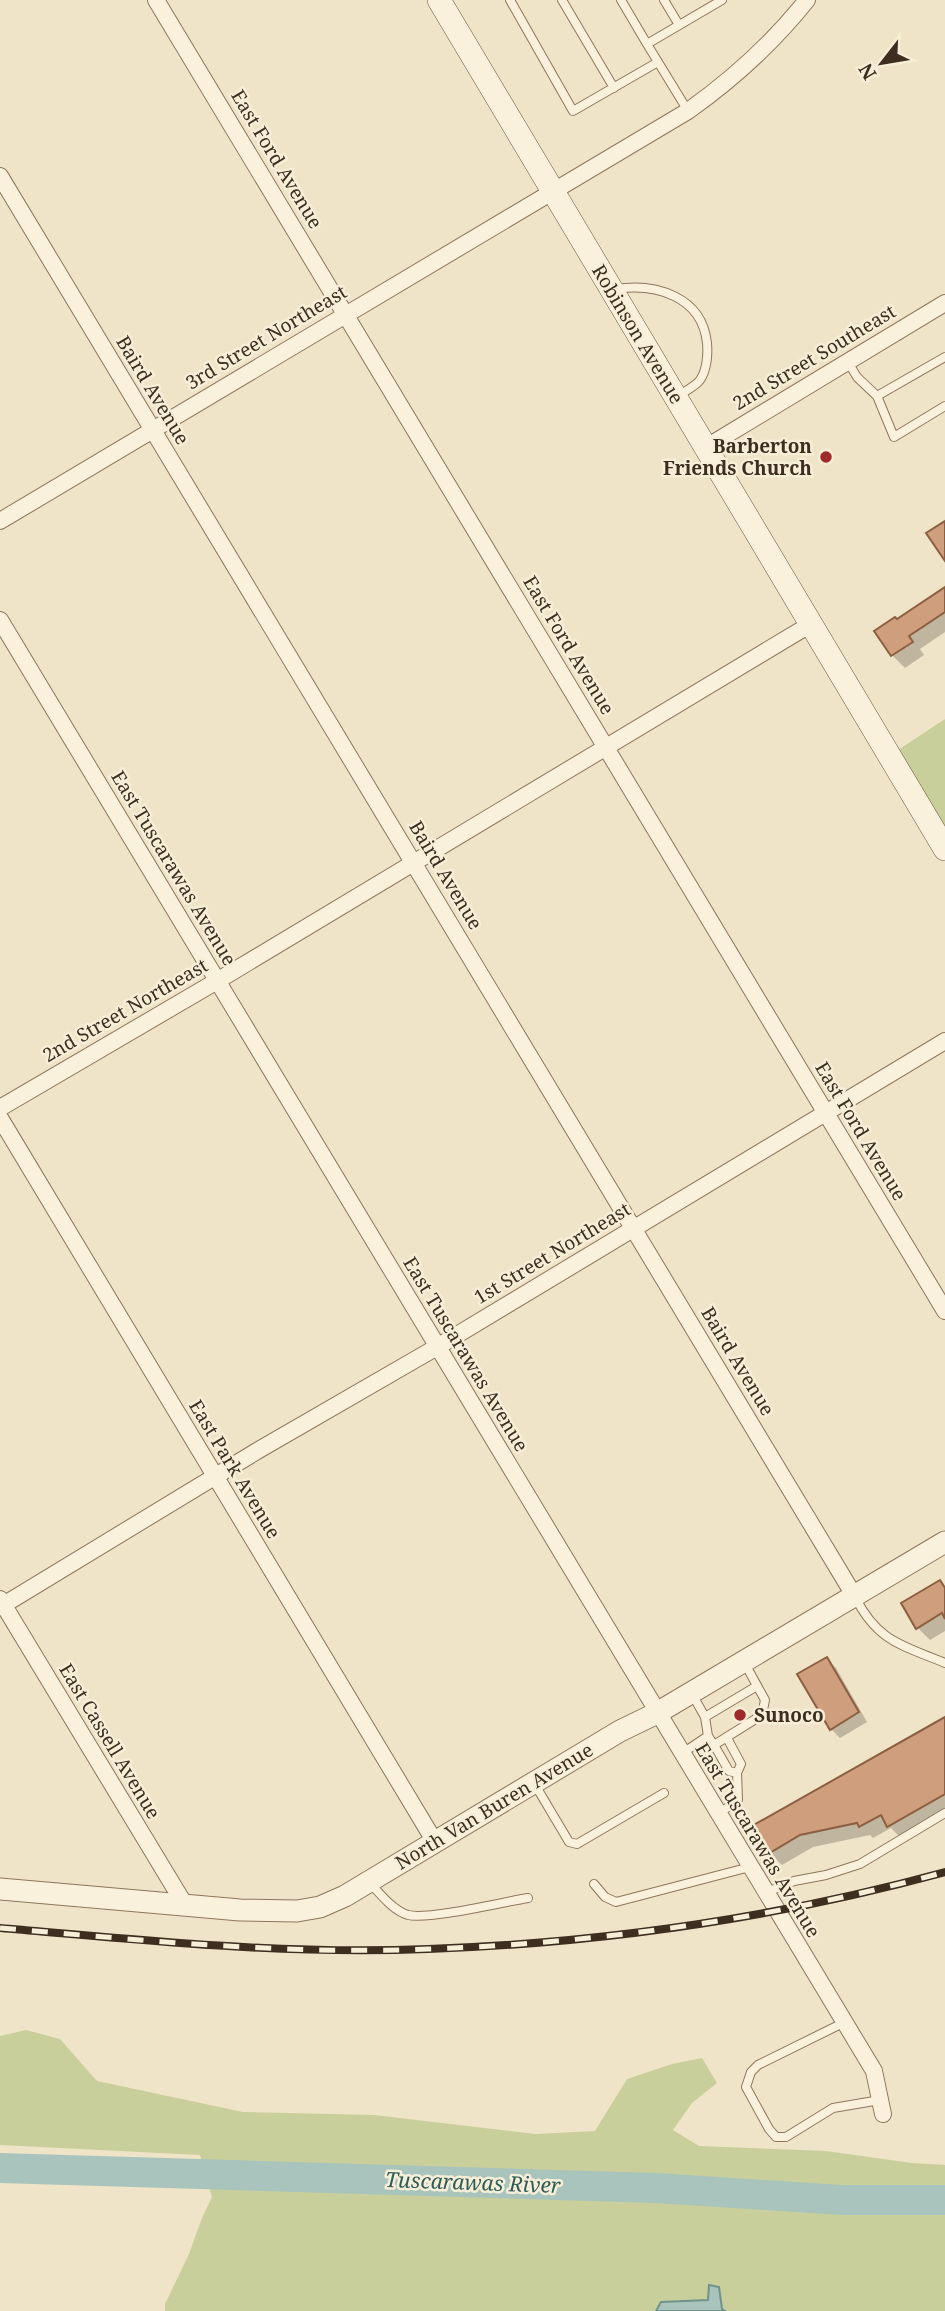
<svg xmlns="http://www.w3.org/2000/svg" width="945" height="2311" font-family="'Noto Serif',serif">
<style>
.green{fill:#c9cf9b}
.water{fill:#a9c4bc;stroke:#6f938a;stroke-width:2}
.shadow{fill:#0003}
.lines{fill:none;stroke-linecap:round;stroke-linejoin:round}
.river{stroke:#a9c4bc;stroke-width:30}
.building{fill:#cf9f7d;stroke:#8d5f41;stroke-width:2}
.service-casing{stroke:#8d765c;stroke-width:10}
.minor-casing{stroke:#8d765c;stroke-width:18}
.tertiary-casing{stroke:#8d765c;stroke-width:23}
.secondary-casing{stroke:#6f573f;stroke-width:24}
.service{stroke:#faf1dc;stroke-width:8}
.minor{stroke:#faf1dc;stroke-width:16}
.tertiary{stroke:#faf1dc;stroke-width:21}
.secondary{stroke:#faf1dc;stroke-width:23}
.rail-casing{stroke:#3d2e20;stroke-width:8}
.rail{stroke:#f7eed8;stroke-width:5;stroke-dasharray:16;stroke-linecap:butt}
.poi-dot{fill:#9e2a2b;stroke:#f7eed8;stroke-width:2.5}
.labels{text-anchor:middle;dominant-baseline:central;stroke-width:5;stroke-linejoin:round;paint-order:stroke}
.street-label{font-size:19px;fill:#3d2e20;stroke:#f7eed8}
.poi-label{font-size:19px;font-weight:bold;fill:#3d2e20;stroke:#f7eed8;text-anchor:end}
.water-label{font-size:21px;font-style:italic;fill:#2f5d5a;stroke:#f7eed8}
</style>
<rect width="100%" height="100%" fill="#f0e4c8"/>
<!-- green -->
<path class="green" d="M 945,719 L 945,849 L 889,756 Z
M 26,2030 L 60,2039 L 97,2081 L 243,2112 L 374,2115 L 535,2134 L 595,2131 L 627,2079 L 672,2064 L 702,2058 L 717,2083 L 692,2103 L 673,2130 L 699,2146 L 826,2151 L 912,2163 L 945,2165 L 945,2311 L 165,2311 L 165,2304 L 189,2254 L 202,2218 L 212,2197 L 200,2155 L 0,2145 L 0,2036 Z"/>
<!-- water -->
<path class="water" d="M 709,2285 L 719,2287 L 722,2309 L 725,2311 L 656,2311 L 661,2302 L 708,2300 Z"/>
<!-- shadow -->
<path class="shadow" d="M 945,589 L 945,632 L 920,649 L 924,655 L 905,668 L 892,655 L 876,632 L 897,621 Z
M 940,1582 L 945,1587 L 945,1631 L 930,1640 L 918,1628 Z
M 827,1659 L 836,1668 L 867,1722 L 840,1738 L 831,1729 Z
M 945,1719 L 945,1813 L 901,1838 L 891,1828 L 873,1838 L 870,1835 L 813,1847 L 782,1865 L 769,1853 Z"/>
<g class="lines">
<!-- river -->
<path class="river" d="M 0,2168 L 656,2188 L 842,2200 L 945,2200"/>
</g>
<!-- building -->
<path class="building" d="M 945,521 L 945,561 L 926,533 Z
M 945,587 L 945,612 L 909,636 L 913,642 L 891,656 L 874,631 L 895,617 L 897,619 Z
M 940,1580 L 945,1588 L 945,1619 L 942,1613 L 916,1629 L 901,1603 Z
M 827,1657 L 859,1712 L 830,1730 L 797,1674 Z
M 945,1717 L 945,1794 L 887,1827 L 881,1815 L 859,1827 L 857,1823 L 800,1835 L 768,1854 L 752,1826 Z"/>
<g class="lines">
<defs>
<path id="service" d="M 510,0 L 573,111 L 658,62
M 562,0 L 614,88
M 621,0 L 647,44
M 664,0 L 679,25
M 688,111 L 647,44 L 722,0
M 616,289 C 655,283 702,296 707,343 C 708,354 707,370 700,380 C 696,386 685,391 678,396
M 848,362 L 857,377 L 877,396 L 894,437 L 945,406
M 877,396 L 945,357
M 855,1597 C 878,1642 902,1645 945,1663
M 692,1694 L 705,1717 L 708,1736 L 714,1745
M 705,1717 L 757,1686
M 727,1738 L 741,1764 L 737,1773
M 681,1754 L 708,1736
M 534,1783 L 569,1842 L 577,1844 L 664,1793
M 718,1814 L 738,1800 L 737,1773 L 729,1771 L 714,1745 L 762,1715 L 765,1700 L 744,1662
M 371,1884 C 380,1894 394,1911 408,1915 C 429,1920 503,1902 528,1898
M 594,1884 L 605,1897 L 616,1902 L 750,1867
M 765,1893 L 794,1881 L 826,1875 L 860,1864 L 945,1813
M 845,2022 L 758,2065 L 751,2072 L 746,2087 L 769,2129 L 776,2137 L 786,2137 L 833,2108 L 880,2100"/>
<path id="minor" d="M 156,0 L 945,1311
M 0,176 L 855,1597
M 705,448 L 945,303
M 0,521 L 688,111 C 733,79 772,44 807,0
M 0,620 L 874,2071 L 883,2114
M 0,1108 L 217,981 L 811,624
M 0,1118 L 435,1842
M 0,1599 L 185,1905
M 0,1607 L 257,1451 L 437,1347 L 945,1041"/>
<path id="tertiary" d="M 0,1889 L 240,1910 L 297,1911 L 320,1907 L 345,1896 L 620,1731 L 657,1713 L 945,1542"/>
<path id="secondary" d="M 439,0 L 945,849"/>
</defs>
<!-- service casing -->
<use href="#service" class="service-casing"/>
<!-- minor casing -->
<use href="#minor" class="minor-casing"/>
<!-- tertiary casing -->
<use href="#tertiary" class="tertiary-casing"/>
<!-- secondary casing -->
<use href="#secondary" class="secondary-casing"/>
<!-- service -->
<use href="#service" class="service"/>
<!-- minor -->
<use href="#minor" class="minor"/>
<!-- tertiary -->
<use href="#tertiary" class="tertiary"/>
<!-- secondary -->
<use href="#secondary" class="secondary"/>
<defs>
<path id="rail" d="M 0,1928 C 142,1940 285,1955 428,1949 C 602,1943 776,1918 945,1872"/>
</defs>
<!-- rail casing -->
<use href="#rail" class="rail-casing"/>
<!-- rail -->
<use href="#rail" class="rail"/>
</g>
<!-- markers -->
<g class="poi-dot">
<circle cx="826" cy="457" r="7"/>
<circle cx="740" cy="1715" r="7"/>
</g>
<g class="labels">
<!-- street labels -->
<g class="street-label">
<text transform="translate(277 159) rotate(59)">East Ford Avenue</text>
<text transform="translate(638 334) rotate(59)">Robinson Avenue</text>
<text transform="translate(266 337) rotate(-31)">3rd Street Northeast</text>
<text transform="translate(814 357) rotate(-31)">2nd Street Southeast</text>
<text transform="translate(153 390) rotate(59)">Baird Avenue</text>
<text transform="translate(569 645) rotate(59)">East Ford Avenue</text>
<text transform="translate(174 868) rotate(59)">East Tuscarawas Avenue</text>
<text transform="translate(446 875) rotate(59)">Baird Avenue</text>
<text transform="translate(125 1010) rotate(-30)">2nd Street Northeast</text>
<text transform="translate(861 1131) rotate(59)">East Ford Avenue</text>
<text transform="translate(552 1253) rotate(-31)">1st Street Northeast</text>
<text transform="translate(466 1354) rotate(59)">East Tuscarawas Avenue</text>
<text transform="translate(738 1361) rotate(59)">Baird Avenue</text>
<text transform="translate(235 1469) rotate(59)">East Park Avenue</text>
<text transform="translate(110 1741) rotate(59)">East Cassell Avenue</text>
<text transform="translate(494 1806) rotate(-31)">North Van Buren Avenue</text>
<text transform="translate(758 1840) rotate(59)">East Tuscarawas Avenue</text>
</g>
<!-- poi labels -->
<g class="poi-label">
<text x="812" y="446">Barberton<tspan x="812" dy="22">Friends Church</tspan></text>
<text x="754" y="1715" text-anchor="start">Sunoco</text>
</g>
<!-- water labels -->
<g class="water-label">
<text transform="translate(473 2182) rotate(2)">Tuscarawas River</text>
</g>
</g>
<!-- north arrow -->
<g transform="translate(882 63) rotate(239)" stroke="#f7eed8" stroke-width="5" paint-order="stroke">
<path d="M0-5L12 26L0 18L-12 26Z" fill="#3d2e20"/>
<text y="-10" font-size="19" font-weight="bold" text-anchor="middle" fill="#3d2e20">N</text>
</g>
</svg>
